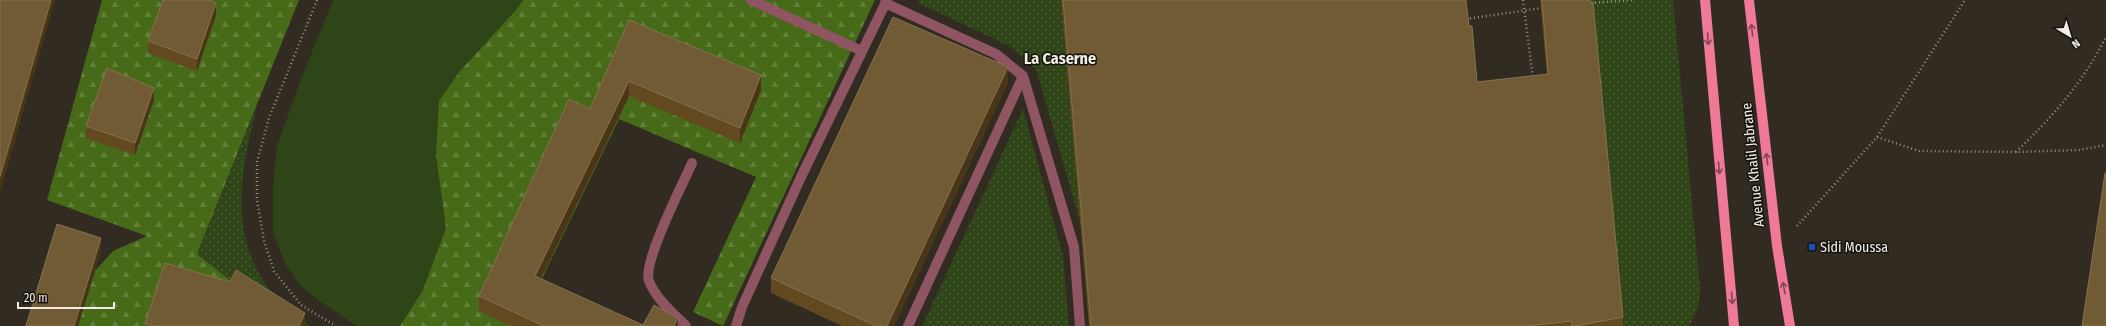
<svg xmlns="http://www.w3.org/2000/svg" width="2106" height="326" font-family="'Fira Sans Condensed',sans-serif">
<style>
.grass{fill:#2f4417}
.forest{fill:url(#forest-firs)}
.garden{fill:url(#garden-dots)}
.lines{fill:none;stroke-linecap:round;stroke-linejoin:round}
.path{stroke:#969189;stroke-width:2.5;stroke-dasharray:1 3;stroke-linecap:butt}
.lane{stroke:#8f5562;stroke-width:10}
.street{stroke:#8f5562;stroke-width:10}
.primary{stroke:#f07997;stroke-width:10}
.wall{fill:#62491f}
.shaded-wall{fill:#483617}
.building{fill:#715b35;stroke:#867250}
.oneway{stroke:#844653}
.transit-dot{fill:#1a4fb4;stroke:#17140f;stroke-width:1.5}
.labels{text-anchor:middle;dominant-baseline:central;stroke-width:3;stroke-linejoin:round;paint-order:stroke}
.street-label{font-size:14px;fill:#f2eee7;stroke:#17140f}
.poi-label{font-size:14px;fill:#f2eee7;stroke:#17140f;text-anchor:start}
.quarter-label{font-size:16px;font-weight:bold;fill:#f2eee7;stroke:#17140f}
</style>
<defs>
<pattern id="forest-firs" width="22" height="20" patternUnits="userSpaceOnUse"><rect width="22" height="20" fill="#466a18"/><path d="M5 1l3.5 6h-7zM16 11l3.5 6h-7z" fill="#61803a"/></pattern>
<pattern id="garden-dots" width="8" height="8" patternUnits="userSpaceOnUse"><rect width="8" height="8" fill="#2f4417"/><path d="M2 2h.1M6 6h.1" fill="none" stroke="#4e5f39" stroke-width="1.8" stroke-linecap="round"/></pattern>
</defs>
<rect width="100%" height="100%" fill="#312b21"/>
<!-- grass -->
<path class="grass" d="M 333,0 L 523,0 L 516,10 L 460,71 L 436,156 L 446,228 L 423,290 L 400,326 L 357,326 L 318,300 L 301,286 L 285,264 L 273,232 L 273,186 L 277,146 L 301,79 Z"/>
<!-- forest -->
<path class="forest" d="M 102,0 L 299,0 L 197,254 L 293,326 L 78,326 L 95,271 L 113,251 L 147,236 L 47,200 Z
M 523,0 L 875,0 L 723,326 L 693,312 L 756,177 L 619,119 L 536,291 L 611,326 L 400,326 L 423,290 L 446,228 L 436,156 L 439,101 L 460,71 L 516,10 Z"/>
<!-- garden -->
<path class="garden" d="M 919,0 L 1156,0 L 1081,225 L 1036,69 L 1009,46 L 918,3 Z
M 1590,0 L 1673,0 L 1700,288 C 1700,303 1697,313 1689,326 L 1622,326 Z
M 257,106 C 243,163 229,223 261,277 C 272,297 293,312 310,326 L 303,326 L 236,285 L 197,254 Z
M 1023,109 L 1063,256 L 1069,326 L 922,326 Z"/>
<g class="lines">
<!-- path -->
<path class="path" d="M 317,0 L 269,118 L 257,162 L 257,200 L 264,241 L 274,271 L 301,305 L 336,326
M 1523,0 L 1533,79
M 1591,3 L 1633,0
M 1466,19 L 1542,8
M 1877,137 L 1919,151 L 2016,152 L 2079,150 L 2106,145
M 2016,152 C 2053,116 2082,84 2106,37
M 1797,226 L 1877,137 L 1965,0"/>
<!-- lane -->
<path class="lane" d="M 751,0 L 862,51"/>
<!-- street -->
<path class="street" d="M 885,3 L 996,54 L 1023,76 L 1074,247 L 1080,326
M 686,326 C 673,313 656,299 649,281 C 642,263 683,184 692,163
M 736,326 L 742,307 L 801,177 L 887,0
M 908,326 L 1023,76"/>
<!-- primary -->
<path class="primary" d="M 1705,0 L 1734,326
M 1749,0 L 1777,246 L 1790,326"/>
</g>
<!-- wall -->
<path class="wall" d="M 1061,0 L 1466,0 L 1477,82 L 1547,74 L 1540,0 L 1590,0 L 1623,317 L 1623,326 L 1089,326 Z
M 216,15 L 197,71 L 148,53 L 148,41 Z
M 629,20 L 761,90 L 740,143 L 629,96 L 541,279 L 643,325 L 678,326 L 511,326 L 479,311 L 479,296 L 590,109 Z
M 1008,83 L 894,326 L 842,326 L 771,293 L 771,278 Z
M 154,100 L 135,155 L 86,138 L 86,126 Z
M 145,324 L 305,326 L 145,326 Z"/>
<!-- shaded-wall -->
<path class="shaded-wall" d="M 51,0 L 55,0 L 0,193 L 0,177 Z
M 216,3 L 216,15 L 197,71 L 197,59 Z
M 1008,67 L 1008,83 L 894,326 L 887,326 Z
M 761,75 L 761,90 L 740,143 L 740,128 Z
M 629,81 L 629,96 L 535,291 L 535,276 Z
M 154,88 L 154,100 L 135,155 L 135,143 Z
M 101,238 L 101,252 L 78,326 L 74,326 Z
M 305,313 L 305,326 L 299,326 Z
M 678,318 L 678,326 L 674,326 Z"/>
<!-- building -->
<path class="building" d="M 0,0 L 51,0 L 0,177 Z
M 163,0 L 208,0 L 216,3 L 197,59 L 148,41 Z
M 1063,0 L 1466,0 L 1469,26 L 1472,26 L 1477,82 L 1548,74 L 1542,0 L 1590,0 L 1591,3 L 1593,2 L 1623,317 L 1575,326 L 1572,326 L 1572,321 L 1526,326 L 1091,326 Z
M 893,17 L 1008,67 L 887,326 L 876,326 L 771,278 Z
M 629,20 L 761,75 L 740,128 L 629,81 L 535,276 L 643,325 L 654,305 L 678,318 L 674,326 L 544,326 L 479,296 L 569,99 L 590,109 Z
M 107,68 L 154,88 L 135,143 L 86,126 Z
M 2105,173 L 2106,173 L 2106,326 L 2082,326 Z
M 57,224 L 101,238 L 74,326 L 26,326 Z
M 165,263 L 230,282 L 236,270 L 305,313 L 299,326 L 154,326 L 145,324 Z"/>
<!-- one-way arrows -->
<defs><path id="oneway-shaft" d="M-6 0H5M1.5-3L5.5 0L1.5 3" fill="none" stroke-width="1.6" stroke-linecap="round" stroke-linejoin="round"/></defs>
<g class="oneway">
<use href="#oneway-shaft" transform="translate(1752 30) rotate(-96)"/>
<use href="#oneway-shaft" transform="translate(1708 39) rotate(86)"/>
<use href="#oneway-shaft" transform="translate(1767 159) rotate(-97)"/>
<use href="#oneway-shaft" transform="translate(1719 168) rotate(85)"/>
<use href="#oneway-shaft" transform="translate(1784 288) rotate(-100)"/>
<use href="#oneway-shaft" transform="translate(1732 298) rotate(85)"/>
</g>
<!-- markers -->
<rect class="transit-dot" x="1808" y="243" width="8" height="8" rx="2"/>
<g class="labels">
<!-- street labels -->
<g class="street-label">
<text transform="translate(1753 165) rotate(-96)">Avenue Khalil Jabrane</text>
</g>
<!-- poi labels -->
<g class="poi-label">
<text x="1820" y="247">Sidi Moussa</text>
</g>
<!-- quarter labels -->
<g class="quarter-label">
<text x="1060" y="58">La Caserne</text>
</g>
</g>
<!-- north arrow -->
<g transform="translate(2070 36) rotate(142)" stroke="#17140f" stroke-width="3" paint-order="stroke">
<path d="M0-3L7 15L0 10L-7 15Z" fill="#f2eee7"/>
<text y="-6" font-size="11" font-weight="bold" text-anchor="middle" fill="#f2eee7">N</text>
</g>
<!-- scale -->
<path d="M18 302v6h96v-6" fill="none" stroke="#f2eee7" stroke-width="2"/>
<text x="24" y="302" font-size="12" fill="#f2eee7" stroke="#17140f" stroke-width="3" paint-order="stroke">20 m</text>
</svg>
